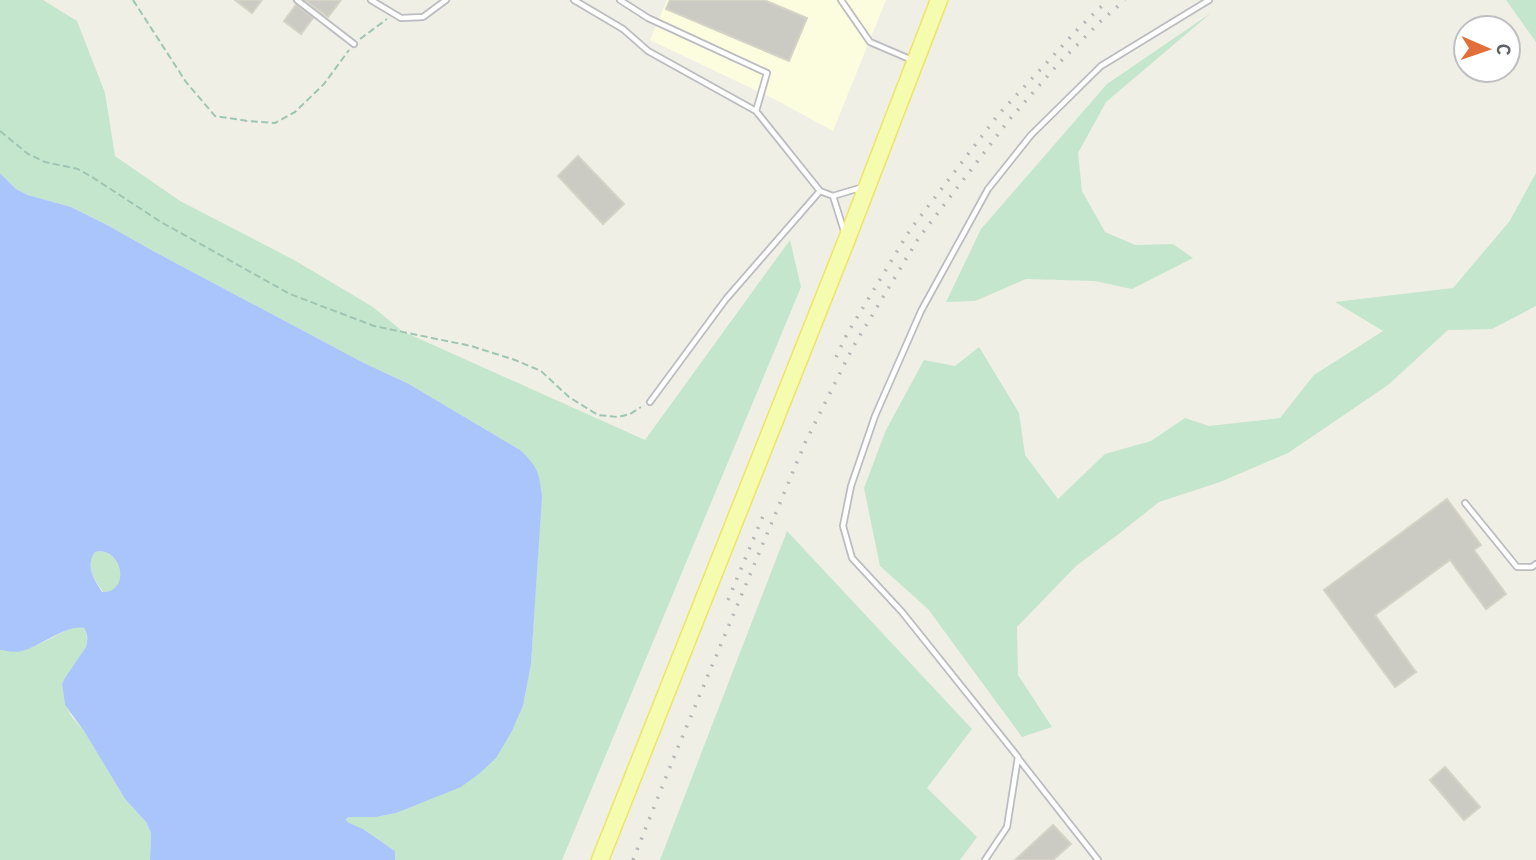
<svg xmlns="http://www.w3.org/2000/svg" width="1536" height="860" font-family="Overpass,sans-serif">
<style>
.commercial{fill:#fcfdde}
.green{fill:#c4e6cc}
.water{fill:#aac5fb;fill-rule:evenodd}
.building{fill:#cbcac3;stroke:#d4d3c5;stroke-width:2}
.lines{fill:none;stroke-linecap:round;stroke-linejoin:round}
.service-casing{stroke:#bbbcc1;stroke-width:8}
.primary-casing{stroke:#ece663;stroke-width:19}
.path{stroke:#9ec6b3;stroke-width:2;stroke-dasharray:7 3.5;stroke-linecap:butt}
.service{stroke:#fff;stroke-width:4.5}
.primary{stroke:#f6fcaf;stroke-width:16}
.rail{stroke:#b6b7b7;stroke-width:3.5;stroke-dasharray:2 9;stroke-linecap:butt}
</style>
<rect width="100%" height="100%" fill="#efefe6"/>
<!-- commercial -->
<path class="commercial" d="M 667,0 L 886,0 L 833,131 L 776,100 L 650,40 Z"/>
<!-- green -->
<path class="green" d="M 0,0 L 43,0 L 77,21 L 105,93 L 115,156 L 180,201 L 294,260 L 373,307 L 402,331 L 645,440 L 790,240 L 801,287 L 562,860 L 395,860 L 395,851 L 363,829 L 347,823 L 345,820 L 349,817 L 376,817 L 396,813 L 424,800 L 512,731 L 523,706 L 531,663 L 539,537 L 520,450 L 409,384 L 362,362 L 155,252 L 109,226 L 71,207 L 28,195 L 16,189 L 0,173 Z
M 1506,0 L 1536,0 L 1536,42 Z
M 1211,13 L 1106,102 L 1078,153 L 1082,191 L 1105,232 L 1135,245 L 1173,244 L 1193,258 L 1132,289 L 1095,281 L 1026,279 L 975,301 L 946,302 L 981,229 L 1107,84 Z
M 1536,173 L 1536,306 L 1492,329 L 1448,330 L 1388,385 L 1288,453 L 1220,482 L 1159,502 L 1120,533 L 1076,566 L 1017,627 L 1018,675 L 1052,727 L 1022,737 L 928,609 L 880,566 L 864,488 L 886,430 L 924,360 L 955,366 L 979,347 L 1019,413 L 1025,455 L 1058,499 L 1105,454 L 1151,441 L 1185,418 L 1209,426 L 1280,418 L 1314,375 L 1383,331 L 1335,302 L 1453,288 L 1509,222 Z
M 787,531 L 972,729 L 927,788 L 977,837 L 960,860 L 660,860 Z
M 101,551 C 125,555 128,594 103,592 C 94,579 85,566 95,552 Z
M 76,626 L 84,628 C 87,635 88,639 86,647 L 62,684 L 65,705 L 72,717 L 84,731 L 125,799 L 146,822 L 151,833 L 150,860 L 0,860 L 0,650 C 33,654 47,638 76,626 Z"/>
<!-- water -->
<path class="water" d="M 0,173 L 16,189 L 28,195 L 71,207 L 109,226 L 155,252 L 362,362 L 409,384 L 520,450 C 538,467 539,472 542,496 L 531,664 L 523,706 L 512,731 L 496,758 L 480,773 L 461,787 L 396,813 L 376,817 L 349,817 L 346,819 L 347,822 L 363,829 L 395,851 L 395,860 L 150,860 L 151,833 L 146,822 L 125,799 L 84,731 L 65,705 L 62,684 L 65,678 L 86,647 C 88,639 88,635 84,628 C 67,624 41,646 22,651 C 15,653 8,651 0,650 ZM 101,551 C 126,555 127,594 102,592 C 94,579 85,566 95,552 Z"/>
<!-- building -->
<path class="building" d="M 235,0 L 262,0 L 252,13 Z
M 305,0 L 341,0 L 328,17 Z
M 670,0 L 764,0 L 807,18 L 789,61 L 666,9 Z
M 296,5 L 313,18 L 301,34 L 284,21 Z
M 578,156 L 624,204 L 603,224 L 558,176 Z
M 1447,499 L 1481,545 L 1474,550 L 1506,594 L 1486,609 L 1450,560 L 1375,615 L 1416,672 L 1395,687 L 1324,590 Z
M 1445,767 L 1480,807 L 1464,820 L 1430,780 Z
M 1053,825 L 1071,844 L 1053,860 L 1015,860 Z"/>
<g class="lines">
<defs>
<path id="service" d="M 297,0 L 354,44
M 371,0 L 401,18 L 423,17 L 446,0
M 574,0 L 623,29 L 648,51 L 756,111 L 820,191 L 833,196 L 863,187
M 620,0 L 648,18 L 767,73 L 756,111
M 841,0 L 870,42 L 912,60
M 833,196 L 844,231
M 650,402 L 726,299 L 820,191
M 1465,503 L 1517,567 L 1532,567 L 1536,564
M 1018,758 L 1098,860
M 985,860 L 1007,827 L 1018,757 L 902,612 L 852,558 L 843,526 L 851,486 L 875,416 L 921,311 L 988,189 L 1031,135 L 1101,66 L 1209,0"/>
<path id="primary" d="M 600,860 L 847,239 L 939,0"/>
</defs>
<!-- service casing -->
<use href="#service" class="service-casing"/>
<!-- primary casing -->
<use href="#primary" class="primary-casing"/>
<!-- path -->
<path class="path" d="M 133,0 L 186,82 L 215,116 L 248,121 L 275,123 L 295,112 L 324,84 L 349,50
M 360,39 L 387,19
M 0,131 L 28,154 L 45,162 L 78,169 L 92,177 L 161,222 L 290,294 L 374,326 L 471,346 L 515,360 L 541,371 L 569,397 L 598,415 L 618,417 L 630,414 L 641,407"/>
<!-- service -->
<use href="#service" class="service"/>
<!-- primary -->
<use href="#primary" class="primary"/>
<!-- rail -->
<path class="rail" d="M 836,357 L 847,334 L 910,230 L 998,115 L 1078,29 L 1108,0
M 728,600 L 763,516
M 633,860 L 676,752 L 805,443 L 853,347 L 918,239 L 1009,120 L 1059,63 L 1101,21 L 1125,0"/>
</g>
<!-- north arrow -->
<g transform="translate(1487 49) rotate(92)"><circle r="33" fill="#ffffff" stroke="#bfbfc2" stroke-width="2"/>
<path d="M0-5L12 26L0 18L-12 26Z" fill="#e26f3a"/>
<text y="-10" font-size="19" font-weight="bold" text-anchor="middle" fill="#5e6066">С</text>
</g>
</svg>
